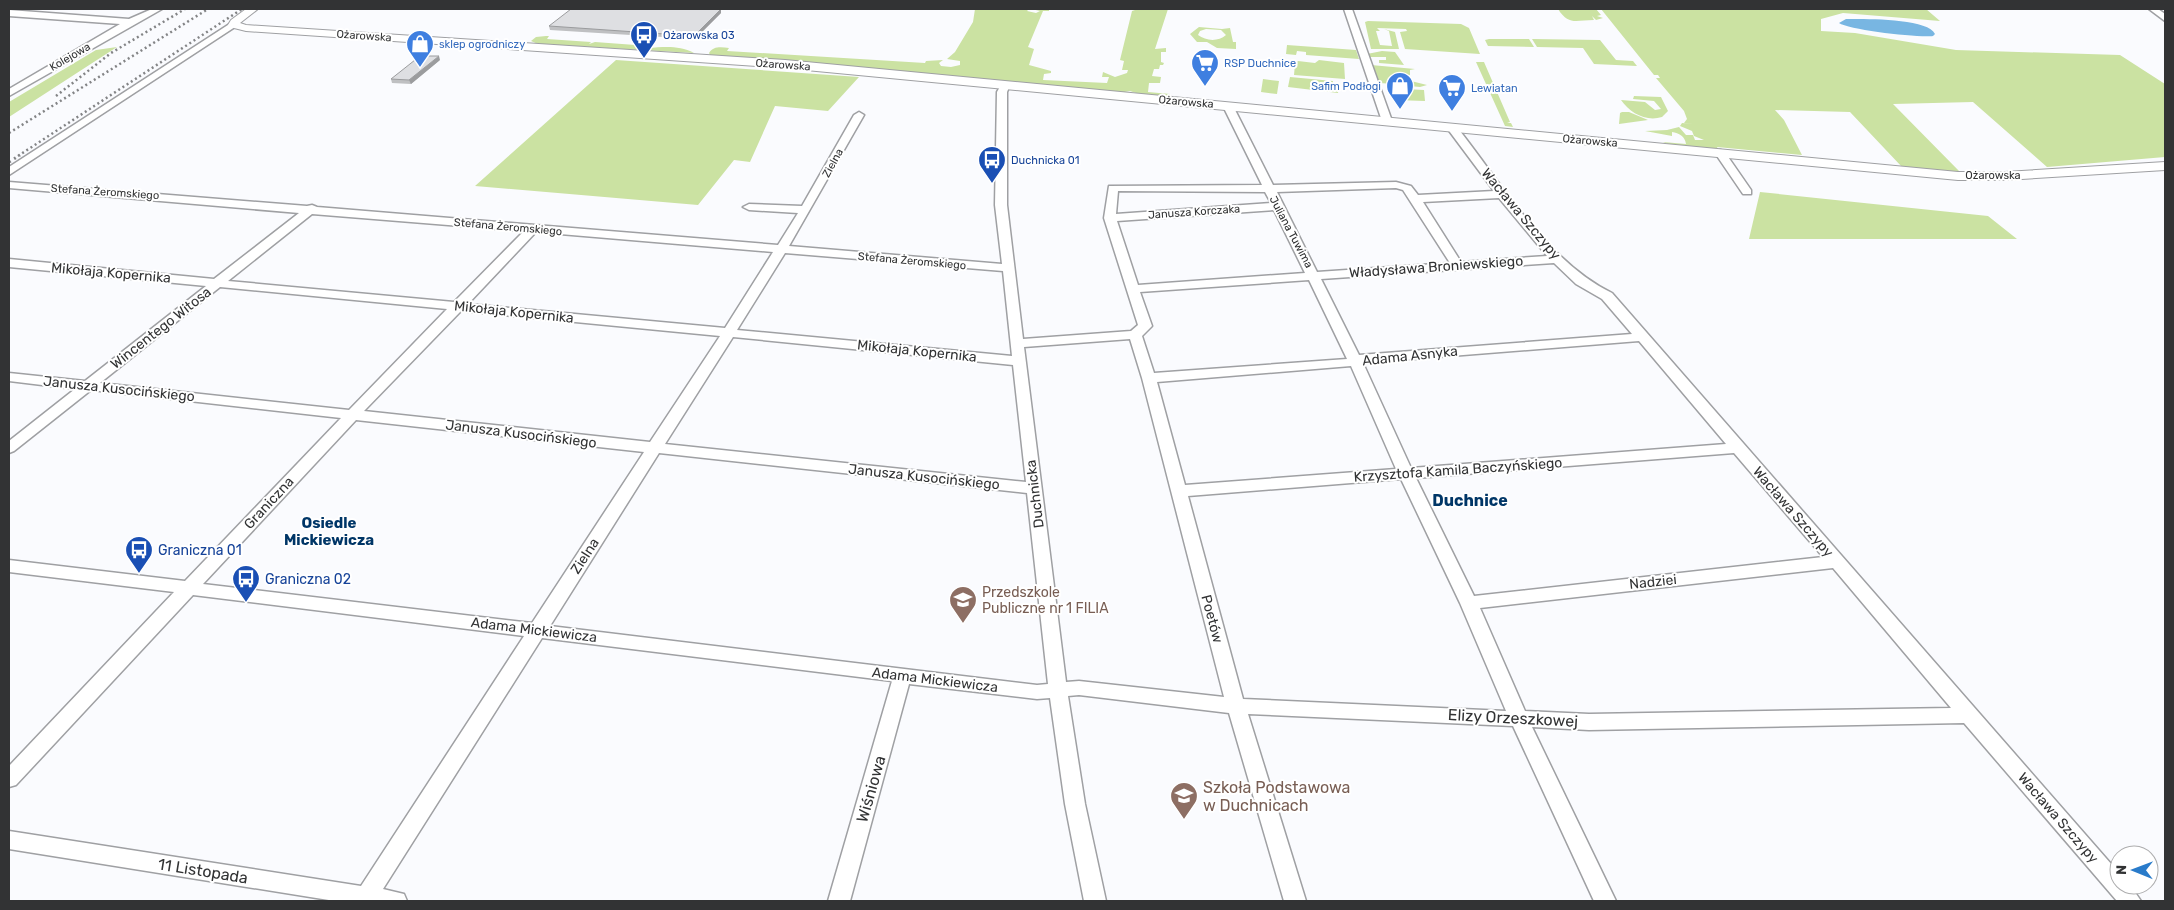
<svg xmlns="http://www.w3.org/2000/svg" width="2174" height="910" font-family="Rubik,sans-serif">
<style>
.green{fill:#cbe2a2;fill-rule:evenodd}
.water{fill:#78b6e2}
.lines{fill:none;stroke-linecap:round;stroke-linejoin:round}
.minor-casing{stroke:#9fa0a3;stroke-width:3}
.major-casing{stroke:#9fa0a3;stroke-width:2}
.minor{fill:#fff;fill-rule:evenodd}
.major{fill:#fff;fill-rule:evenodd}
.rail-far1{stroke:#838486;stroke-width:2.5;stroke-dasharray:2 3;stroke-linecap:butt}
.rail{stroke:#838486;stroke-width:3;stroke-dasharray:2 4;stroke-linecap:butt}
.wall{fill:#bfc0c2}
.shaded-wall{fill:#9b9c9e}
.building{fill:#dedfe2;stroke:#9b9c9e}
.labels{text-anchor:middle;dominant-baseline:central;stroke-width:4;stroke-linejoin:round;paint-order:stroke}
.far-transit-label{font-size:11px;fill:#164399;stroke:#fff;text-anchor:start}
.far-street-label{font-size:11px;fill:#323334;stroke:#fff}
.far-shop-label{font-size:11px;fill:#366cbe;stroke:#fff;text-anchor:start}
.street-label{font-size:14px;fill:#323334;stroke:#fff}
.transit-label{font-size:14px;fill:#164399;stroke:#fff;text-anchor:start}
.education-label{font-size:14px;fill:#785e54;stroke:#fff;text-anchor:start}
.neighbourhood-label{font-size:15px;font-weight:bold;fill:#003667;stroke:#fff}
.quarter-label{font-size:16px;font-weight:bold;fill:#003667;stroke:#fff}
.near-street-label{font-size:16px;fill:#323334;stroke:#fff}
.near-education-label{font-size:16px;fill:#785e54;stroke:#fff;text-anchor:start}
</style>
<rect width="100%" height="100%" fill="#fafbfe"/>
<!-- green -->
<path class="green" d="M 975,9 L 1029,9 L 1027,11 L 1036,13 L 1040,11 L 1031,9 L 1049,9 L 1049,11 L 1043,11 L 1028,47 L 1034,49 L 1029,65 L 1051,71 L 1051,73 L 1044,74 L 1043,80 L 1107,83 L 1109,77 L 1102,77 L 1103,72 L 1115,77 L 1127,73 L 1128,70 L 1122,70 L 1124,61 L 1120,60 L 1132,11 L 1138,9 L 1168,9 L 1155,49 L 1166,48 L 1166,52 L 1161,52 L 1161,62 L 1164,63 L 1163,65 L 1160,65 L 1159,69 L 1154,69 L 1152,76 L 1161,77 L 1160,83 L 1149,83 L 1148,92 L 1170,94 L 1169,96 L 1142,95 L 1130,91 L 1119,93 L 710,55 L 709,53 C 713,46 721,47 729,48 L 727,51 L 925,63 L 926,61 L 943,60 L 939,63 L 941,66 L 951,67 L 960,65 L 960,61 L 947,59 L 955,52 L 973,22 Z
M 1558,9 L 1596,9 L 1601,15 L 1597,16 L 1603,18 L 1596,20 L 1592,16 L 1594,20 C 1576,20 1569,26 1558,9 Z
M 1601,9 L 1926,9 L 1940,21 L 1843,13 L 1821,19 L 1821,31 L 1855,33 L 1956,50 L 2120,55 L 2165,84 L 2165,157 L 2047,167 L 1973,102 L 1893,104 L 1960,172 L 1902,167 L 1850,112 L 1775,110 L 1784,120 L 1802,155 L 1717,147 L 1719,151 L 1672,146 L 1663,142 L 1686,144 C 1685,136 1679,133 1672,132 L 1672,136 L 1645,131 L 1667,130 L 1679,127 L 1686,135 L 1693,135 L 1695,140 L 1704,140 L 1694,136 L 1692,131 L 1680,126 L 1682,123 L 1694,124 L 1684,123 L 1687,119 L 1684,111 L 1656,78 L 1660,78 L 1658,75 L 1654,75 Z
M 1368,21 L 1461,24 L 1469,28 L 1480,54 L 1405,49 L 1400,32 L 1407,31 L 1406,29 L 1377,28 L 1380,31 L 1376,31 L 1380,45 L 1392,46 L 1389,31 L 1384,29 L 1395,32 L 1399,49 L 1371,49 L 1365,22 Z
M 1199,27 L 1222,29 L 1230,28 L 1233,42 L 1236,42 L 1236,49 L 1217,48 L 1207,42 L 1197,42 L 1190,34 ZM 1206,29 L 1221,30 L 1226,35 C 1218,42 1206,41 1198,35 L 1200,31 Z
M 546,36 L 549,36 L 547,39 L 591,42 L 589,44 L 595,42 L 649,46 L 648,48 C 664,47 679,45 694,53 L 538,44 L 531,41 L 536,37 Z
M 1489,39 L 1529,39 L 1534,47 L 1488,46 L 1485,40 Z
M 1532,39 L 1600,40 L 1616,60 L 1633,61 L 1637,66 L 1594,64 L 1583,48 L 1537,47 Z
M 1287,45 L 1356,50 L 1359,59 L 1306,55 L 1306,52 L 1297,51 L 1296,55 L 1286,54 Z
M 117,47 L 9,117 L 9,102 L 96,50 Z
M 1382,51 L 1395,52 L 1404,65 L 1379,63 L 1379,60 L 1386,60 L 1386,57 L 1368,57 L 1367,54 Z
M 616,60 L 859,77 L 828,111 L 775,106 L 750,162 L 734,160 L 698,205 L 475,186 Z
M 1319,60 L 1344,63 L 1345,79 L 1294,75 L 1295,64 L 1298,61 L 1315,63 Z
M 1476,62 L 1484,62 L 1510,122 L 1507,123 L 1511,123 L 1513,127 L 1505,126 Z
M 1371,65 L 1415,69 L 1410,70 L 1410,75 L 1402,77 L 1403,79 L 1427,85 L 1420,87 L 1399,85 L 1399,82 L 1394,82 L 1395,84 L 1379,83 Z
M 1290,77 L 1333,81 L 1333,84 L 1328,85 L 1339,86 L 1338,93 L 1288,87 Z
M 1263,79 L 1279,81 L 1277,94 L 1261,92 Z
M 1405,89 L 1424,90 L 1425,101 L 1395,100 L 1394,96 L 1407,97 Z
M 1634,96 L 1661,97 L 1668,111 L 1662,117 C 1646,122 1630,113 1621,100 L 1645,102 L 1655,110 L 1661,109 L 1654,101 L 1633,99 Z
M 1622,112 L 1629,112 L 1648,120 L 1619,124 L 1620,113 Z
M 1760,192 L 1988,216 L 2017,239 L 1749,239 Z"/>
<!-- water -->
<path class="water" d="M 1846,19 C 1864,19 1928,18 1935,34 L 1933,36 C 1919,38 1849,30 1839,23 Z"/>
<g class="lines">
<defs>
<path id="minor" d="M 152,9 L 162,9 L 9,96 L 9,89 L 120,24 L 9,16 L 9,10 L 129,19 Z
M 1344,9 L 1352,9 L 1392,121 L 1391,123 L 1382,121 Z
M 2149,9 L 2158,9 L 2165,14 L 2165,21 Z
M 231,23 L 238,25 L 9,175 L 9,167 Z
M 1002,83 L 1010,85 L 1007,92 L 1007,205 L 1023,339 L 1131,331 L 1138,325 L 1104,218 L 1109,186 L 1262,185 L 1223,106 L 1224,104 L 1233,106 L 1273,185 L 1396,182 L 1411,186 L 1418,195 L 1494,191 L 1447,128 L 1448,126 L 1456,126 C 1501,182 1546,261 1612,293 L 2119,873 L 2119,885 L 2130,885 L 2141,901 L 2117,901 L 1964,723 L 1589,730 L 1532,727 L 1616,901 L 1594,901 L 1513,726 L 1248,714 L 1306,901 L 1284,901 L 1229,713 L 1079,695 L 1068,696 L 1085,804 L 1106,901 L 1084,901 L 1065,804 L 1050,698 L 1037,699 L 909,684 L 850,901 L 828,901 L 892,681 L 542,638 L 383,889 L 404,894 L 407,901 L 335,901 L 9,849 L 9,831 L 361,886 L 524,636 L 193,595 L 16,785 L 9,787 L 9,766 L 174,592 L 9,572 L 9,560 L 185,581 L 341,418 L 91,390 L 14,451 L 9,453 L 9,441 L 75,389 L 9,381 L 9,373 L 85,381 L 206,286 L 9,267 L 9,259 L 214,279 L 299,213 L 9,188 L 9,182 L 307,206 L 312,205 L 317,207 L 778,245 L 798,213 L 749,210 L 743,207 L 749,204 L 802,206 L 854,115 L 859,112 L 864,115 L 789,246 L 1002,264 L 995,205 L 997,92 ZM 1396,188 L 1403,190 L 1450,263 L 1317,272 L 1277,192 ZM 1118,191 L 1265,192 L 1271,203 L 1116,214 ZM 1499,198 L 1547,256 L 1461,262 L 1423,202 ZM 1274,210 L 1305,273 L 1138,285 L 1117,221 ZM 312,214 L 524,231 L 454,302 L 228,281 ZM 536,232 L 773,252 L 725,328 L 468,304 ZM 785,253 L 1003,271 L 1012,356 L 737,330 ZM 1554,263 L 1576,284 L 1602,299 L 1632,334 L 1359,355 L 1321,279 ZM 1309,280 L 1347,359 L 1154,373 L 1142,336 L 1152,326 L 1140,292 ZM 220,287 L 447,309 L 349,410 L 100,383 ZM 461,311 L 720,336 L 650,442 L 364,411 ZM 733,337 L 1013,365 L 1026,482 L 665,444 ZM 1130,339 L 1142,378 L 1224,697 L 1079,681 L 1066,682 L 1024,347 ZM 1639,341 L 1726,444 L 1411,468 L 1363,363 ZM 1351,366 L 1396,469 L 1185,485 L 1157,382 ZM 356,420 L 644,452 L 532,623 L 203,584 ZM 659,453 L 1027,493 L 1048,684 L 1037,685 L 550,626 ZM 1734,453 L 1823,557 L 1474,596 L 1416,478 ZM 1401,479 L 1460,603 L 1506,711 L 1243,699 L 1188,496 ZM 1833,568 L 1951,708 L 1589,714 L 1525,711 L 1480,608 Z
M 1720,150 L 1724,151 L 1751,190 L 1751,194 L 1743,194 L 1715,153 Z"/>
<path id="major" d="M 246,9 L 258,9 L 240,23 L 246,25 L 785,60 L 1958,172 L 2005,172 L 2165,162 L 2165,170 L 2005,180 L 1958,180 L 785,68 L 246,31 L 230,27 L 228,25 L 231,20 Z"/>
</defs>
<!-- minor casing -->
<use href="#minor" class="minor-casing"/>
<!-- major casing -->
<use href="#major" class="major-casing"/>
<!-- minor -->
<use href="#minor" class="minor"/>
<!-- major -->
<use href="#major" class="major"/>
<!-- rail-far1 -->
<path class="rail-far1" d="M 56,96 L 111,53 L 185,9
M 9,133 L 208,9
M 18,156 L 242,9"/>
<!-- rail -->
<path class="rail" d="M 9,162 L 20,155"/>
</g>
<!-- wall -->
<path class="wall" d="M 721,13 L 695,39 L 550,30 L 549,26 Z
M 440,60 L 411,84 L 392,83 L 391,79 Z"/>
<!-- shaded-wall -->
<path class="shaded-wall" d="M 721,9 L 721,13 L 695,39 L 694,36 Z
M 439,56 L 440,60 L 411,84 L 409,80 Z"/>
<!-- building -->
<path class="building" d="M 571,9 L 721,9 L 694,36 L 549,26 Z
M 420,56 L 439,56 L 409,80 L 391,79 Z"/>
<!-- icons -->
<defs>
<symbol id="bus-pin" viewBox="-11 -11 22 30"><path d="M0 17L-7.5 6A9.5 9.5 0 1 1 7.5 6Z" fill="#1a4fb4" stroke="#fff"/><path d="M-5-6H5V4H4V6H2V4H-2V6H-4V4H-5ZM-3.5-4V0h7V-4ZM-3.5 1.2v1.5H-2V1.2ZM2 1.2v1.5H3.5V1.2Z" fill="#fff"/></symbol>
<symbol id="shop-pin" viewBox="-11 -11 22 30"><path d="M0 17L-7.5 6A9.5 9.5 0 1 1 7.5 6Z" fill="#3f7fe0" stroke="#fff"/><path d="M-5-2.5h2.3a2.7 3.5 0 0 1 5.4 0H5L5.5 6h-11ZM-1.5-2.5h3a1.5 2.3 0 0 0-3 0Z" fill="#fff"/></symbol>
<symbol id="supermarket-pin" viewBox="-11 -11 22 30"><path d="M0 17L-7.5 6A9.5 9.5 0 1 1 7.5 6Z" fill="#3f7fe0" stroke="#fff"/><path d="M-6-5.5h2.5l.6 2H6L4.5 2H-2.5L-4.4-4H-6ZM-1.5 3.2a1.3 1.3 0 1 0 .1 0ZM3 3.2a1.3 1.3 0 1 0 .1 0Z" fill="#fff"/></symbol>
<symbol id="school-pin" viewBox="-11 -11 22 30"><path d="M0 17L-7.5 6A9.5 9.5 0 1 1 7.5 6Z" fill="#8d6e63" stroke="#fff"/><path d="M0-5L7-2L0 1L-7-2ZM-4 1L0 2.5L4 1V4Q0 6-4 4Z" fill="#fff"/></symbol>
</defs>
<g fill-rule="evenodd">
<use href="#bus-pin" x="628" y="19" width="32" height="43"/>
<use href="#shop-pin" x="404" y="28" width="32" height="43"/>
<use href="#supermarket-pin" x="1189" y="47" width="32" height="43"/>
<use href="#shop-pin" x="1384" y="70" width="32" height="43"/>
<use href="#supermarket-pin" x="1436" y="72" width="32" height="43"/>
<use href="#bus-pin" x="976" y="144" width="32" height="43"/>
<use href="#bus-pin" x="123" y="534" width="32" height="43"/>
<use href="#bus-pin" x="230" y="563" width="32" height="43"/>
<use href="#school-pin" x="947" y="584" width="32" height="43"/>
<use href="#school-pin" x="1168" y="780" width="32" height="43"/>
</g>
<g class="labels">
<!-- far-transit labels -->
<g class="far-transit-label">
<text x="663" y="35">Ożarowska 03</text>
<text x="1011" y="160">Duchnicka 01</text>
</g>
<!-- far-street labels -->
<g class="far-street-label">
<text transform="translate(364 36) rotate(4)">Ożarowska</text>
<text transform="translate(70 57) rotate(-30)">Kolejowa</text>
<text transform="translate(783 65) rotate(4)">Ożarowska</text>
<text transform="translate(1186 102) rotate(5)">Ożarowska</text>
<text transform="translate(1590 141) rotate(5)">Ożarowska</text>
<text transform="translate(833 163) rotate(-61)">Zielna</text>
<text x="1993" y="175">Ożarowska</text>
<text transform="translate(105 192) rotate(4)">Stefana Żeromskiego</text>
<text transform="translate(1194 212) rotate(-4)">Janusza Korczaka</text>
<text transform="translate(508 227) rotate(5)">Stefana Żeromskiego</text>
<text transform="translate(1291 232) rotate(62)">Juliana Tuwima</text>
<text transform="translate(912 261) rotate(5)">Stefana Żeromskiego</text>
</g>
<!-- far-shop labels -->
<g class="far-shop-label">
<text x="439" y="44">sklep ogrodniczy</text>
<text x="1224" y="63">RSP Duchnice</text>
<text x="1381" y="86" text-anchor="end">Safim Podłogi</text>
<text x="1471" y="88">Lewiatan</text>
</g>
<!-- street labels -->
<g class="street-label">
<text transform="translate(1521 214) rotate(50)">Wacława Szczypy</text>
<text transform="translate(1436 267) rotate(-4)">Władysława Broniewskiego</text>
<text transform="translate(111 273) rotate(5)">Mikołaja Kopernika</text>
<text transform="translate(514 312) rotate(6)">Mikołaja Kopernika</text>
<text transform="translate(161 328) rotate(-38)">Wincentego Witosa</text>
<text transform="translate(917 351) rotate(6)">Mikołaja Kopernika</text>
<text transform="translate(1410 356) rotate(-6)">Adama Asnyka</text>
<text transform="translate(119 389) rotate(6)">Janusza Kusocińskiego</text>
<text transform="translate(521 434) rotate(7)">Janusza Kusocińskiego</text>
<text transform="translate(1458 470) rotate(-4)">Krzysztofa Kamila Baczyńskiego</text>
<text transform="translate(924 477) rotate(6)">Janusza Kusocińskiego</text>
<text transform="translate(1035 494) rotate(-97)">Duchnicka</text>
<text transform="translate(269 503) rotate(-47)">Graniczna</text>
<text transform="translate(1793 512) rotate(49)">Wacława Szczypy</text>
<text transform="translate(585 556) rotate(-57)">Zielna</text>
<text transform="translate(1653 582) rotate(-6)">Nadziei</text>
<text transform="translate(1212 619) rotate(75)">Poetów</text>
<text transform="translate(534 630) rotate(7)">Adama Mickiewicza</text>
<text transform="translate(935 680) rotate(7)">Adama Mickiewicza</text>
<text transform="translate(2058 818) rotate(49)">Wacława Szczypy</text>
</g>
<!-- transit labels -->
<g class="transit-label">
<text x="158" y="550">Graniczna 01</text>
<text x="265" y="579">Graniczna 02</text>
</g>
<!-- education labels -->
<g class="education-label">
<text x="982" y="592">Przedszkole<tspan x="982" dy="16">Publiczne nr 1 FILIA</tspan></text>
</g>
<!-- neighbourhood labels -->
<g class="neighbourhood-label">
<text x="329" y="523">Osiedle<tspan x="329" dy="17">Mickiewicza</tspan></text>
</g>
<!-- quarter labels -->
<g class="quarter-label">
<text x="1470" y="500">Duchnice</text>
</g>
<!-- near-street labels -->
<g class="near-street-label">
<text transform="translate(1513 718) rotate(3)">Elizy Orzeszkowej</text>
<text transform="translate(871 789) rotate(-74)">Wiśniowa</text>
<text transform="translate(203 871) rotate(9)">11 Listopada</text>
</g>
<!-- near-education labels -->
<g class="near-education-label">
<text x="1203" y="787">Szkoła Podstawowa<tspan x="1203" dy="18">w Duchnicach</tspan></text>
</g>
</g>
<!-- border -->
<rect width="2174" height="910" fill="none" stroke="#323334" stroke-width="20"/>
<!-- north arrow -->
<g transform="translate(2134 870) rotate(271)"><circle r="24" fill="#ffffff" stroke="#adadae"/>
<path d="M0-4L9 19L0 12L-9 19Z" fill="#297bca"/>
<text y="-8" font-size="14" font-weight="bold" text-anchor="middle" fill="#323334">N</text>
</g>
</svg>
